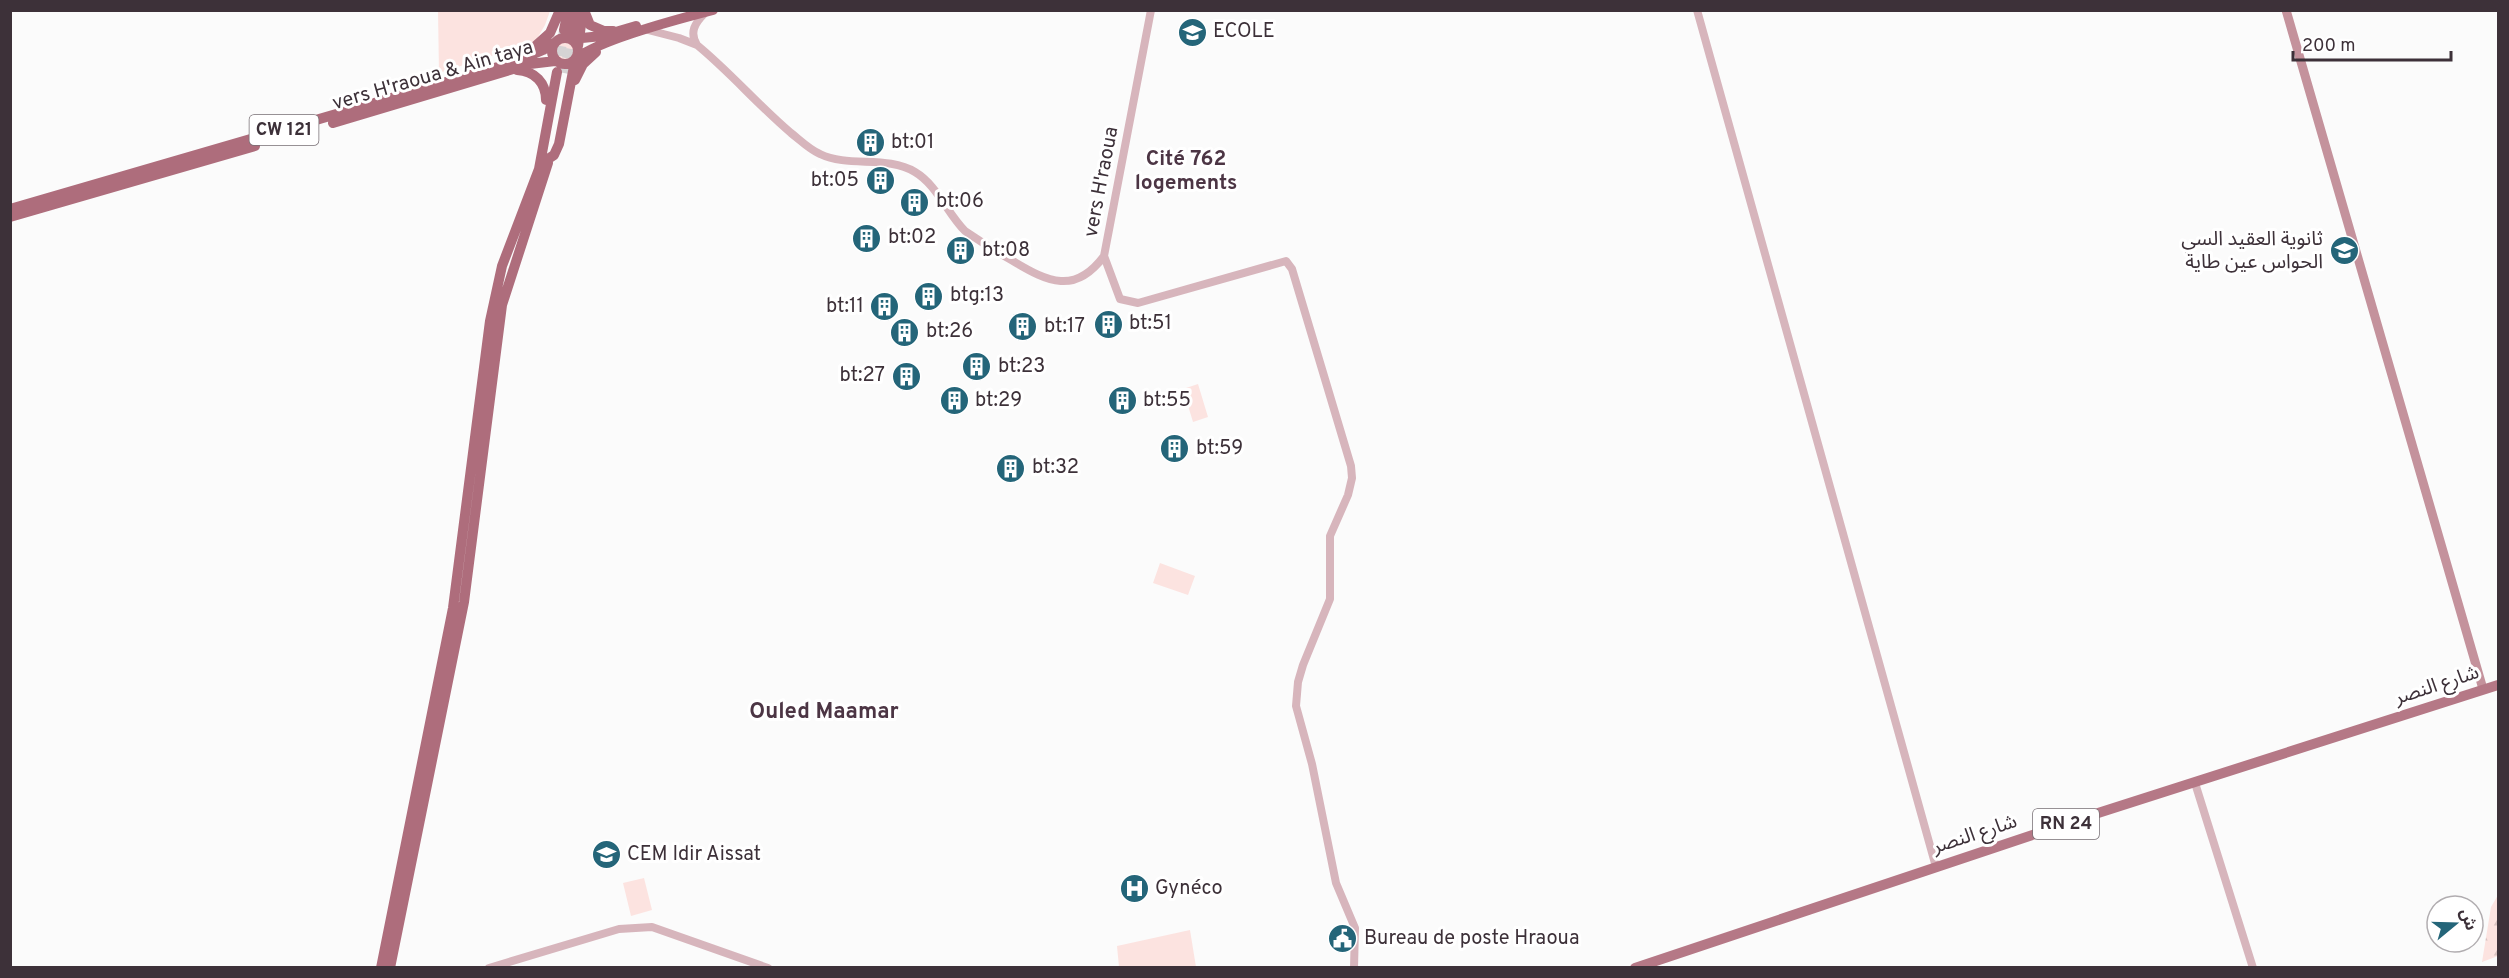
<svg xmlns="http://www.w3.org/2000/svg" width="2509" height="978" font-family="Overpass,'Noto Sans Arabic',sans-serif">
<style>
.grass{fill:#fce3e0}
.forest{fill:url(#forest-firs)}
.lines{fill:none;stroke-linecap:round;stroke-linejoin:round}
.trunk-tunnel{stroke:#d5d3d4;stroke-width:10;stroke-dasharray:10 5;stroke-linecap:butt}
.tertiary{stroke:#d7b5bc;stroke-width:8}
.secondary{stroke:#c4929c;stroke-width:9}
.primary{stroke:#b57886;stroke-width:10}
.trunk{stroke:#ae6d7c;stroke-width:10}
.labels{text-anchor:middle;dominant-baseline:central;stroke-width:6;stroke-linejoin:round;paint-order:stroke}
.shield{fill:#fff;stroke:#776f74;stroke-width:1.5}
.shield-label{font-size:18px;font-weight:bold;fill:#3d3139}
.poi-label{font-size:20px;fill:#3d3139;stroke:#fff;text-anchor:start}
.street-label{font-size:20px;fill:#3d3139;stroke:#fff}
.neighbourhood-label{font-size:21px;font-weight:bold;fill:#4c3544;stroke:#fff}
.quarter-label{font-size:22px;font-weight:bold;fill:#4c3544;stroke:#fff}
</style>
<defs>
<pattern id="forest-firs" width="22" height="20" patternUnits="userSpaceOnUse" patternTransform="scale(1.5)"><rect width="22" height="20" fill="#fce3e0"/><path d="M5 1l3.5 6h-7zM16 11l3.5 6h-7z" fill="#d9c3c1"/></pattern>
</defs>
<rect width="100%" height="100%" fill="#fbfbfb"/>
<!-- grass -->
<path class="grass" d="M 438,11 L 550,11 L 545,25 L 535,42 L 439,73 Z
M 1198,384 L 1208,417 L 1193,422 L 1183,389 Z
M 1160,563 L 1195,576 L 1188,595 L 1153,583 Z
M 644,878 L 652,910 L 631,916 L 623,883 Z
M 1190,930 L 1196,967 L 1119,967 L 1117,946 Z"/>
<!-- forest -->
<path class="forest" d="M555 51a10 10 0 1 1 20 0a10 10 0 1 1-20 0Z
M 2498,895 L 2498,956 L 2482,962 L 2491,907 Z"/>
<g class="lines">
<!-- trunk-tunnel -->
<path class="trunk-tunnel" d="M 560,56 L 564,30
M 564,73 L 572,31"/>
<!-- tertiary -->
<path class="tertiary" d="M 1697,10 L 1936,867
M 648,30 L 679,38 L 697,45 C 689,32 695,23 705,13
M 697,45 C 730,72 758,105 791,133 C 800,140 810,150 820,154 C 849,168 887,155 915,172 C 937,185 947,213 965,231 C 981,242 997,252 1013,261 C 1048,282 1075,295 1104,256 L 1151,10
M 1104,256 L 1120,299 L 1138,303 L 1286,261 L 1292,269 L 1351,466 L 1352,478 L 1348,495 L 1330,536 L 1330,599 L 1303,665 L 1298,682 L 1296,706 L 1312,764 L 1336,883 L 1355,928 L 1354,968
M 2195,783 L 2253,968
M 489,968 L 619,929 L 652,927 L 768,968"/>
<!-- secondary -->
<path class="secondary" d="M 2286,10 L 2483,689"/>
<!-- primary -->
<path class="primary" d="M 1635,968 L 2095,814 L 2498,685"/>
<!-- trunk -->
<path class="trunk" d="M 584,10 L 590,25 L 604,31 L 613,31
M 564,30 L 568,10
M 572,31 L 576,10
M552 51a13 13 0 1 1 26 0a13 13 0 1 1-26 0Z
M 572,39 L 602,36 L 636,26
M 578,46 L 583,11
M 531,50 L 550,33 L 560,10
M 576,59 C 597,40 682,18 713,10
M 517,70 C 535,71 546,83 546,100
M 575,80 L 583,64 L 596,52
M 333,123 L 530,64 L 555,61
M 548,159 L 554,155 L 559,144 L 575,61
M 10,209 L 515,62 L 543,50 L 554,43
M 10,217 L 255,146
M 381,968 L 453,608 L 490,321 L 502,266 L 539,169 L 557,72
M 390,968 L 464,602 L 502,305 L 548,163"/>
</g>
<!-- icons -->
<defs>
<symbol id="school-disc" viewBox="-11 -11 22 22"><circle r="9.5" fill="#246579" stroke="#fff"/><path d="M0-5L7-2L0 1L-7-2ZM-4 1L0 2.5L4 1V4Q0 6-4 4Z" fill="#fff"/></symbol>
<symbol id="building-disc" viewBox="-11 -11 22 22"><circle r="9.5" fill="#246579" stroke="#fff"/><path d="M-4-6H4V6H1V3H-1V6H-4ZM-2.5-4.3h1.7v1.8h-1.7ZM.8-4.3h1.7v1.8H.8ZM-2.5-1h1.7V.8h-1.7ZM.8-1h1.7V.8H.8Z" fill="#fff"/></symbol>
<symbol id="hospital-disc" viewBox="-11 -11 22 22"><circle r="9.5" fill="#246579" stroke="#fff"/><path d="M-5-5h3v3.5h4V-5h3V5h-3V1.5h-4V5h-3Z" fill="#fff"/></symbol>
<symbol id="civic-disc" viewBox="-11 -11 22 22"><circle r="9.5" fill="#246579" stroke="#fff"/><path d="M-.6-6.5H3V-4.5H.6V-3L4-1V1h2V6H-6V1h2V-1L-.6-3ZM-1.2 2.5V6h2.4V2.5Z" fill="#fff"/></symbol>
</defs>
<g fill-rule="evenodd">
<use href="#school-disc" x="1176" y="16" width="33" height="33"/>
<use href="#building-disc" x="854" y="126" width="33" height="33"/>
<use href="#building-disc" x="864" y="164" width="33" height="33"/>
<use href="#building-disc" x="898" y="186" width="33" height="33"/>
<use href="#building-disc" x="850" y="222" width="33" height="33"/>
<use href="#building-disc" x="944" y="234" width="33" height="33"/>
<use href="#school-disc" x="2328" y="234" width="33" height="33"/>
<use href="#building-disc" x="912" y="280" width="33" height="33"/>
<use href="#building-disc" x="868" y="290" width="33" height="33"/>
<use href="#building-disc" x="1092" y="308" width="33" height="33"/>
<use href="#building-disc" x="1006" y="310" width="33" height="33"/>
<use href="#building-disc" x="888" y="316" width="33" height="33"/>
<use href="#building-disc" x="960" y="350" width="33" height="33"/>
<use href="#building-disc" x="890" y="360" width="33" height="33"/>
<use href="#building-disc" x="938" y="384" width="33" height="33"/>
<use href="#building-disc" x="1106" y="384" width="33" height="33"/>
<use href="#building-disc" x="1158" y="432" width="33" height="33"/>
<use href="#building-disc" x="994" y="452" width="33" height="33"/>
<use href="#school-disc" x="590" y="838" width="33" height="33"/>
<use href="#hospital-disc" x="1118" y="872" width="33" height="33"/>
<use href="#civic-disc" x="1326" y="922" width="33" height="33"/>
</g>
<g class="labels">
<!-- shield labels -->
<g class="shield">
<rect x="249.5" y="115" width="69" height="30" rx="4.5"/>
<rect x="2033" y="809" width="66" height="30" rx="4.5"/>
</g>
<g class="shield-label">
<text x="284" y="130">CW 121</text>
<text x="2066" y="824">RN 24</text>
</g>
<!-- poi labels -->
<g class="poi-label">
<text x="1213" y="32">ECOLE</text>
<text x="891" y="143">bt:01</text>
<text x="859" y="181" text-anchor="end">bt:05</text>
<text x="936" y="202">bt:06</text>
<text x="888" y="238">bt:02</text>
<text x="2323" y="240" text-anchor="end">ثانوية العقيد السي<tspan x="2323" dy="23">الحواس عين طاية</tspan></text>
<text x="982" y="251">bt:08</text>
<text x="950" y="296">btg:13</text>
<text x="864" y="307" text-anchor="end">bt:11</text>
<text x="1129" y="324">bt:51</text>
<text x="1044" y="327">bt:17</text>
<text x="926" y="332">bt:26</text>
<text x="998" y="367">bt:23</text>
<text x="885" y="376" text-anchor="end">bt:27</text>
<text x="975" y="401">bt:29</text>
<text x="1143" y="401">bt:55</text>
<text x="1196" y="449">bt:59</text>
<text x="1032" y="468">bt:32</text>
<text x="627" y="855">CEM Idir Aissat</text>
<text x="1155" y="889">Gynéco</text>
<text x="1364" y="939">Bureau de poste Hraoua</text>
</g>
<!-- street labels -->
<g class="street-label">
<text transform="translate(433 76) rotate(-16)">vers H'raoua &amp; Ain taya</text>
<text transform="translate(1102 182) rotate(-79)">vers H'raoua</text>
<text transform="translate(2437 686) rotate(-18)">شارع النصر</text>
<text transform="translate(1975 835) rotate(-18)">شارع النصر</text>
</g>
<!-- neighbourhood labels -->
<g class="neighbourhood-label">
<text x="1186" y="159">Cité 762<tspan x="1186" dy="24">logements</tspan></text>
</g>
<!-- quarter labels -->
<g class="quarter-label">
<text x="824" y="712">Ouled Maamar</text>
</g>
</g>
<!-- border -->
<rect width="2509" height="978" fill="none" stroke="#3d3139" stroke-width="24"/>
<!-- north arrow -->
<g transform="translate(2455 924) rotate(71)"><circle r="28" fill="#ffffff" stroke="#b1adb0" stroke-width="1.5"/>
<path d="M0-4.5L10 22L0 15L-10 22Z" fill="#246579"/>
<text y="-9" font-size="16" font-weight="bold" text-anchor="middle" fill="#3d3139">ش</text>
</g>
<!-- scale -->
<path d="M2293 51v9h158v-9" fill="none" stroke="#3d3139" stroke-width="3"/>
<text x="2302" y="51" font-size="18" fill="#3d3139" stroke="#ffffff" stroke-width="4.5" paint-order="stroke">200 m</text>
</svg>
